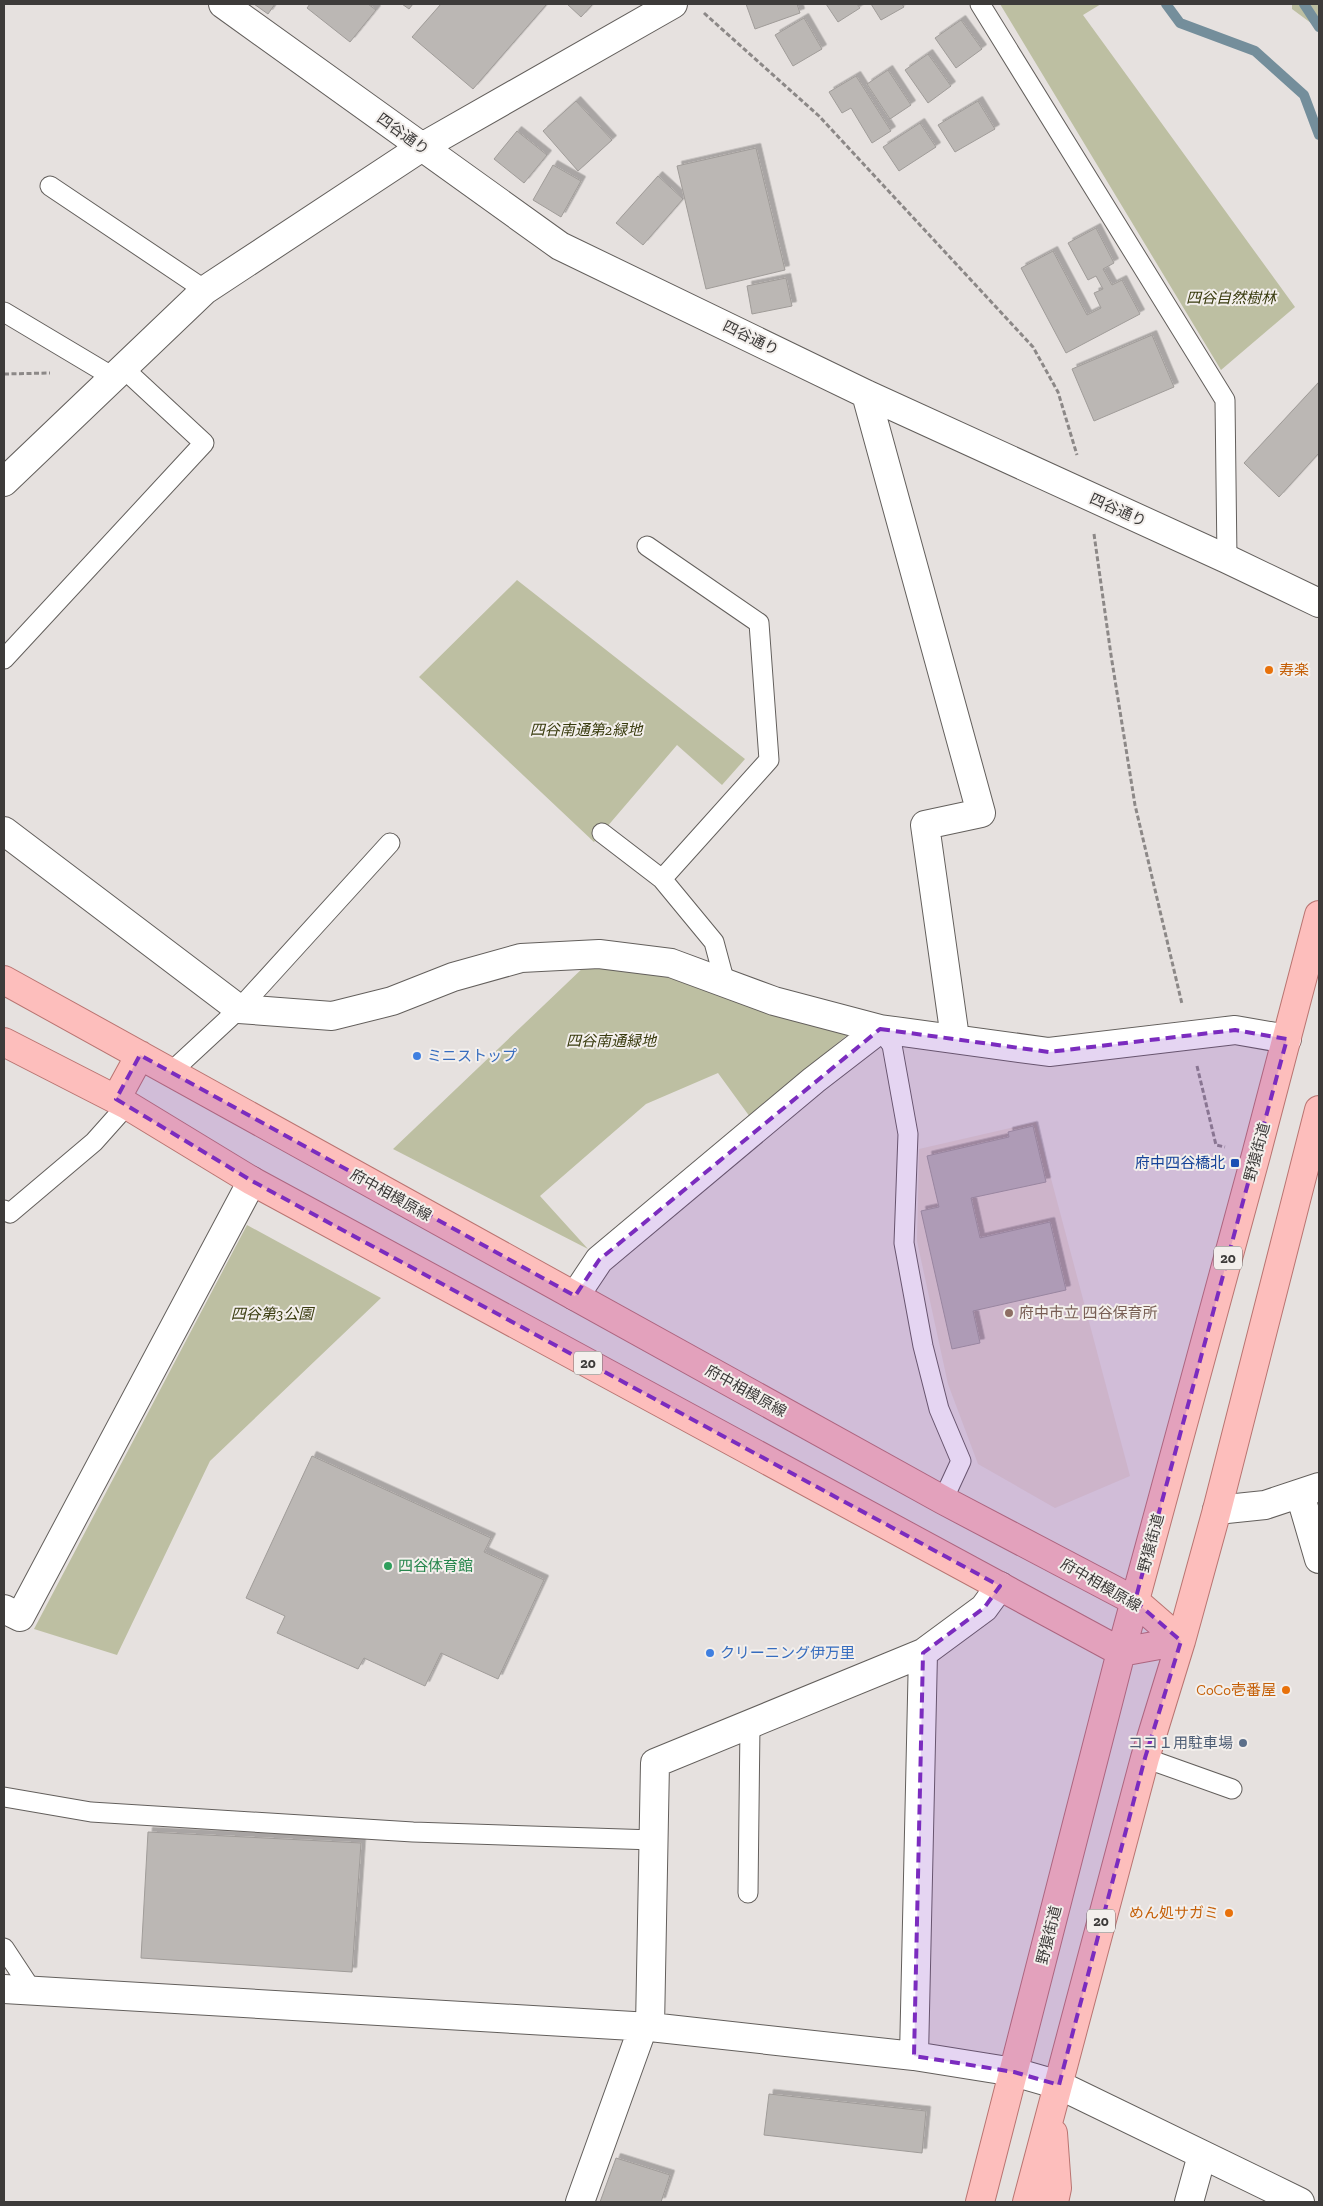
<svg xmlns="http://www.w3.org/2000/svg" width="1323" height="2206" font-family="'Zilla Slab','Noto Sans JP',serif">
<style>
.built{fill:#e1d6ce}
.green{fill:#bdbfa2}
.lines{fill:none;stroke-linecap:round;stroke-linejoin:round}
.stream{stroke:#748e9b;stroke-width:10}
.building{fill:#bbb7b4;stroke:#a09c99;filter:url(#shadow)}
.service-casing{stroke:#635f5c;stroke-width:21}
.minor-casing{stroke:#635f5c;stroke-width:30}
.primary-casing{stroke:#b97471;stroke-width:30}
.path{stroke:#8c8887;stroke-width:3;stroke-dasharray:5 2.5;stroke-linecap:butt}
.service{stroke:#fff;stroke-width:19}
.minor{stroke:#fff;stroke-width:28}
.primary{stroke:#fdbebc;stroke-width:28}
.marked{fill:#7b2cbf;fill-opacity:0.2;stroke:#7b2cbf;stroke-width:4;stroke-dasharray:10 6;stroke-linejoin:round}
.food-dot{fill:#e8710a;stroke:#f3efec;stroke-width:2}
.shop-dot{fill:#3f7fe0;stroke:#f3efec;stroke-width:2}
.transit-dot{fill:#1a4fb4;stroke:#f3efec;stroke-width:2}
.education-dot{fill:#8d6e63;stroke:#f3efec;stroke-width:2}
.leisure-dot{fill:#2e9e5b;stroke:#f3efec;stroke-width:2}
.service-dot{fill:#5c6f8a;stroke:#f3efec;stroke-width:2}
.labels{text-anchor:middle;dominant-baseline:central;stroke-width:4;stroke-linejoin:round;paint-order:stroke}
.shield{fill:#f3efec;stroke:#74716f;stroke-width:1}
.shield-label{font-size:14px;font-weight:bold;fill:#3d3b3a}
.street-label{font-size:15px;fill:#3d3b3a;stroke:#f3efec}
.park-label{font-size:15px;font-style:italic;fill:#393b0e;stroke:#f3efec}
.food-label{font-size:15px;fill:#c56008;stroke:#f3efec;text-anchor:end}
.shop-label{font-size:15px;fill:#366cbe;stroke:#f3efec;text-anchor:start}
.transit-label{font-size:15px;fill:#164399;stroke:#f3efec;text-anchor:end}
.education-label{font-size:15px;fill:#785e54;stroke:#f3efec;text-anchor:start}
.leisure-label{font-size:15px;fill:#27864d;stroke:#f3efec;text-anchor:start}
.service-label{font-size:15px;fill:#4e5e75;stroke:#f3efec;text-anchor:end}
</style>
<defs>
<filter id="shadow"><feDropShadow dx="4.5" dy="-4.5" stdDeviation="0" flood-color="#0004"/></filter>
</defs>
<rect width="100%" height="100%" fill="#e6e1df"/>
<!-- built -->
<path class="built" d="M 1036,1122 L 1130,1476 L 1055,1508 L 978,1464 L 948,1384 L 917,1241 L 919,1149 Z"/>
<!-- green -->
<path class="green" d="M 1000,4 L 1101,4 L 1083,15 L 1295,307 L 1221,370 Z
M 1292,4 L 1319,4 L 1319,29 L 1292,9 Z
M 517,580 L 745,759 L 722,785 L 677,745 L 594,842 L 419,677 Z
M 586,965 L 672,974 L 853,1030 L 750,1117 L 718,1073 L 646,1104 L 540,1196 L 588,1249 L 393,1149 Z
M 247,1225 L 381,1298 L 210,1461 L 117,1655 L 34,1629 Z"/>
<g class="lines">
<!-- stream -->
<path class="stream" d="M 1166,4 L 1180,23 L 1255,51 L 1304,95 L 1319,135
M 1304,4 L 1319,27"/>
</g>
<!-- building -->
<path class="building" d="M 254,4 L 275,4 L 268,14 Z
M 310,4 L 368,4 L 376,10 L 350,42 L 307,8 Z
M 402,4 L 413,4 L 409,9 Z
M 441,4 L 547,4 L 473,89 L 412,37 Z
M 567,4 L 593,4 L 581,17 Z
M 746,4 L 797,4 L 800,13 L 755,29 Z
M 826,4 L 857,4 L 860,8 L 838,22 Z
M 871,4 L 902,4 L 904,7 L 881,20 Z
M 804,18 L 822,49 L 793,66 L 775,35 Z
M 961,20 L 982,49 L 956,68 L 935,38 Z
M 928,54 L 951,86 L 928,103 L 905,70 Z
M 888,70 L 911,105 L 890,119 L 867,84 Z
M 856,76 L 891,131 L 872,143 L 851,108 L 842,113 L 829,92 Z
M 576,101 L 612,140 L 578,171 L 543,131 Z
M 978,101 L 995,129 L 955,152 L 938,125 Z
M 920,123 L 936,147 L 899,171 L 883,147 Z
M 517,131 L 547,155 L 524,183 L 494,159 Z
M 756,148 L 785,270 L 706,289 L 677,166 Z
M 553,165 L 581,181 L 561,217 L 533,200 Z
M 658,176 L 683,199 L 643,245 L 616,223 Z
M 1096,228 L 1114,263 L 1103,269 L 1112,285 L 1122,280 L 1140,314 L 1066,353 L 1021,268 L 1053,251 L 1087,315 L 1101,308 L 1094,293 L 1103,289 L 1096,276 L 1088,280 L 1068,243 Z
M 786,278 L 792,306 L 752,314 L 747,286 Z
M 1152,335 L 1174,387 L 1094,421 L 1072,369 Z
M 1319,382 L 1319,453 L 1279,497 L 1244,463 Z
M 1033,1126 L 1046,1182 L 971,1198 L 980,1238 L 1050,1222 L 1066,1290 L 973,1311 L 980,1343 L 952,1349 L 921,1211 L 939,1207 L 927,1156 L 1009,1137 L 1008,1132 Z
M 312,1456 L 491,1538 L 484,1552 L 544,1580 L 498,1679 L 441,1653 L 425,1686 L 364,1658 L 358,1669 L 277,1633 L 285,1616 L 246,1598 Z
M 148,1832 L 361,1843 L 352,1972 L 141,1958 Z
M 769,2094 L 926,2111 L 922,2153 L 764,2135 Z
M 616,2158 L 670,2175 L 661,2202 L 600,2202 Z"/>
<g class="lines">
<defs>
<path id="service" d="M 980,4 L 1225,400 L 1227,559
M 50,186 L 205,290
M 4,312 L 113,377
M 647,546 L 759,623 L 769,760 L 662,879 L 714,942 L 725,983
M 4,659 L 204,443 L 122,367
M 602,833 L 662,879
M 880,1029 L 892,1045 L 908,1134 L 904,1243 L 923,1346 L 939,1409 L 961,1461 L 943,1500
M 171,1072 L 239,1009 L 390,843
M 4,1210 L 10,1213 L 94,1142 L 127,1105
M 1145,1758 L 1232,1789
M 4,1797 L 91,1812 L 413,1832 L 654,1840
M 748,1893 L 750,1725
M 4,1948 L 33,1992"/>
<path id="minor" d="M 223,4 L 560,246 L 866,394 L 1227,559 L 1319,603
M 866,394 L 981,813 L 925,825 L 955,1038
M 4,482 L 205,290 L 422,147 L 673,4
M 4,831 L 239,1009 L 332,1016 L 392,1001 L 453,977 L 521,958 L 599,954 L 671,963 L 774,1001 L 880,1029 L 1049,1052 L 1235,1030 L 1287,1039
M 575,1296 L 599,1260 L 814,1080 L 880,1029
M 1300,1494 L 1319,1559
M 1217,1510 L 1265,1505 L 1319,1487
M 4,1609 L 20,1617 L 252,1181
M 4,1989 L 650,2027 L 914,2056 L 1014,2072 L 1059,2085 L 1300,2202
M 650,2027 L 655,1763 L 923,1653 L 984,1608 L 1000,1586
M 914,2056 L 923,1653
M 580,2202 L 643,2027
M 1189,2202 L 1202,2155"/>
<path id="primary" d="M 4,980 L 943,1500 L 1135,1601 L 1181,1641
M 4,1042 L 127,1105 L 252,1181 L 1121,1652 L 1181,1641
M 116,1099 L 140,1055
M 1053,2133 L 1057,2188 L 1054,2202
M 980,2202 L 1121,1652 L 1256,1155 L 1319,915
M 1027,2202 L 1145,1758 L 1181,1641 L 1217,1510 L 1319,1110"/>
</defs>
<!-- service casing -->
<use href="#service" class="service-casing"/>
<!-- minor casing -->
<use href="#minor" class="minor-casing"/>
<!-- primary casing -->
<use href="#primary" class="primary-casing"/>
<!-- path -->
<path class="path" d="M 704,13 L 819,116 L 1033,347 L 1058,392 L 1077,455
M 4,374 L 50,373
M 1094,534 L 1111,655 L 1135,805 L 1182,1004
M 1197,1066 L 1216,1145 L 1225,1147"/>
<!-- service -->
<use href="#service" class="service"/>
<!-- minor -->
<use href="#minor" class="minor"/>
<!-- primary -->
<use href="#primary" class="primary"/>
</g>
<!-- marked area -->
<path class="marked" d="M 880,1029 L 1049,1052 L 1235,1030 L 1287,1039 L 1135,1601 L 1181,1641 L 1145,1758 L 1059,2085 L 1014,2072 L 914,2056 L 923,1653 L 984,1608 L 1000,1586 L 252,1181 L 116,1099 L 140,1055 L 575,1296 L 599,1260 Z"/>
<!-- markers -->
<g class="food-dot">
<circle cx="1269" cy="670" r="5"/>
<circle cx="1286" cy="1690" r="5"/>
<circle cx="1229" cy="1913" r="5"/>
</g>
<g class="shop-dot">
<circle cx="417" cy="1056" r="5"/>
<circle cx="710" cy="1653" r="5"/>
</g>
<rect class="transit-dot" x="1230" y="1158" width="10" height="10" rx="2.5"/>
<circle class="education-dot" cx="1009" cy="1313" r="5"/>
<circle class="leisure-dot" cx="388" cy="1566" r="5"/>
<circle class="service-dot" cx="1243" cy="1743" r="5"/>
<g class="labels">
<!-- shield labels -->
<g class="shield">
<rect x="1214" y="1246.5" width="28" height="23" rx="4"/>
<rect x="574" y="1351.5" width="28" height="23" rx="4"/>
<rect x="1087" y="1909.5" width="28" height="23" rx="4"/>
</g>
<g class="shield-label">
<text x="1228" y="1258">20</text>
<text x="588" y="1363">20</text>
<text x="1101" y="1921">20</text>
</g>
<!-- street labels -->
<g class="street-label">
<text transform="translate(403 134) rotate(36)">四谷通り</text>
<text transform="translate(751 338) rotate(26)">四谷通り</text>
<text transform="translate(1118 510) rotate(24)">四谷通り</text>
<text transform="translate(1257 1152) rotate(-75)">野猿街道</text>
<text transform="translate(391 1195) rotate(29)">府中相模原線</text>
<text transform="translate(746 1391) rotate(29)">府中相模原線</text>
<text transform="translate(1151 1543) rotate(-75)">野猿街道</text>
<text transform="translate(1101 1585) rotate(30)">府中相模原線</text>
<text transform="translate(1049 1935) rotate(-76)">野猿街道</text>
</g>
<!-- park labels -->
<g class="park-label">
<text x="1231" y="298">四谷自然樹林</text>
<text x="586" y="730">四谷南通第2緑地</text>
<text x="611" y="1041">四谷南通緑地</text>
<text x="272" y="1314">四谷第3公園</text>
</g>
<!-- food labels -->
<g class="food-label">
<text x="1279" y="670" text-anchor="start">寿楽</text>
<text x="1276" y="1690">CoCo壱番屋</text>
<text x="1219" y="1913">めん処サガミ</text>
</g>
<!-- shop labels -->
<g class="shop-label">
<text x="427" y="1056">ミニストップ</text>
<text x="720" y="1653">クリーニング伊万里</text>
</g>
<!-- transit labels -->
<g class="transit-label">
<text x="1225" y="1163">府中四谷橋北</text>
</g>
<!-- education labels -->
<g class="education-label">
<text x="1019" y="1313">府中市立 四谷保育所</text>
</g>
<!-- leisure labels -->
<g class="leisure-label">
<text x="398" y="1566">四谷体育館</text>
</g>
<!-- service labels -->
<g class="service-label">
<text x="1233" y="1743">ココ１用駐車場</text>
</g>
</g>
<!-- border -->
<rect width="1323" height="2206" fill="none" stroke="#3d3b3a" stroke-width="10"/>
</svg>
